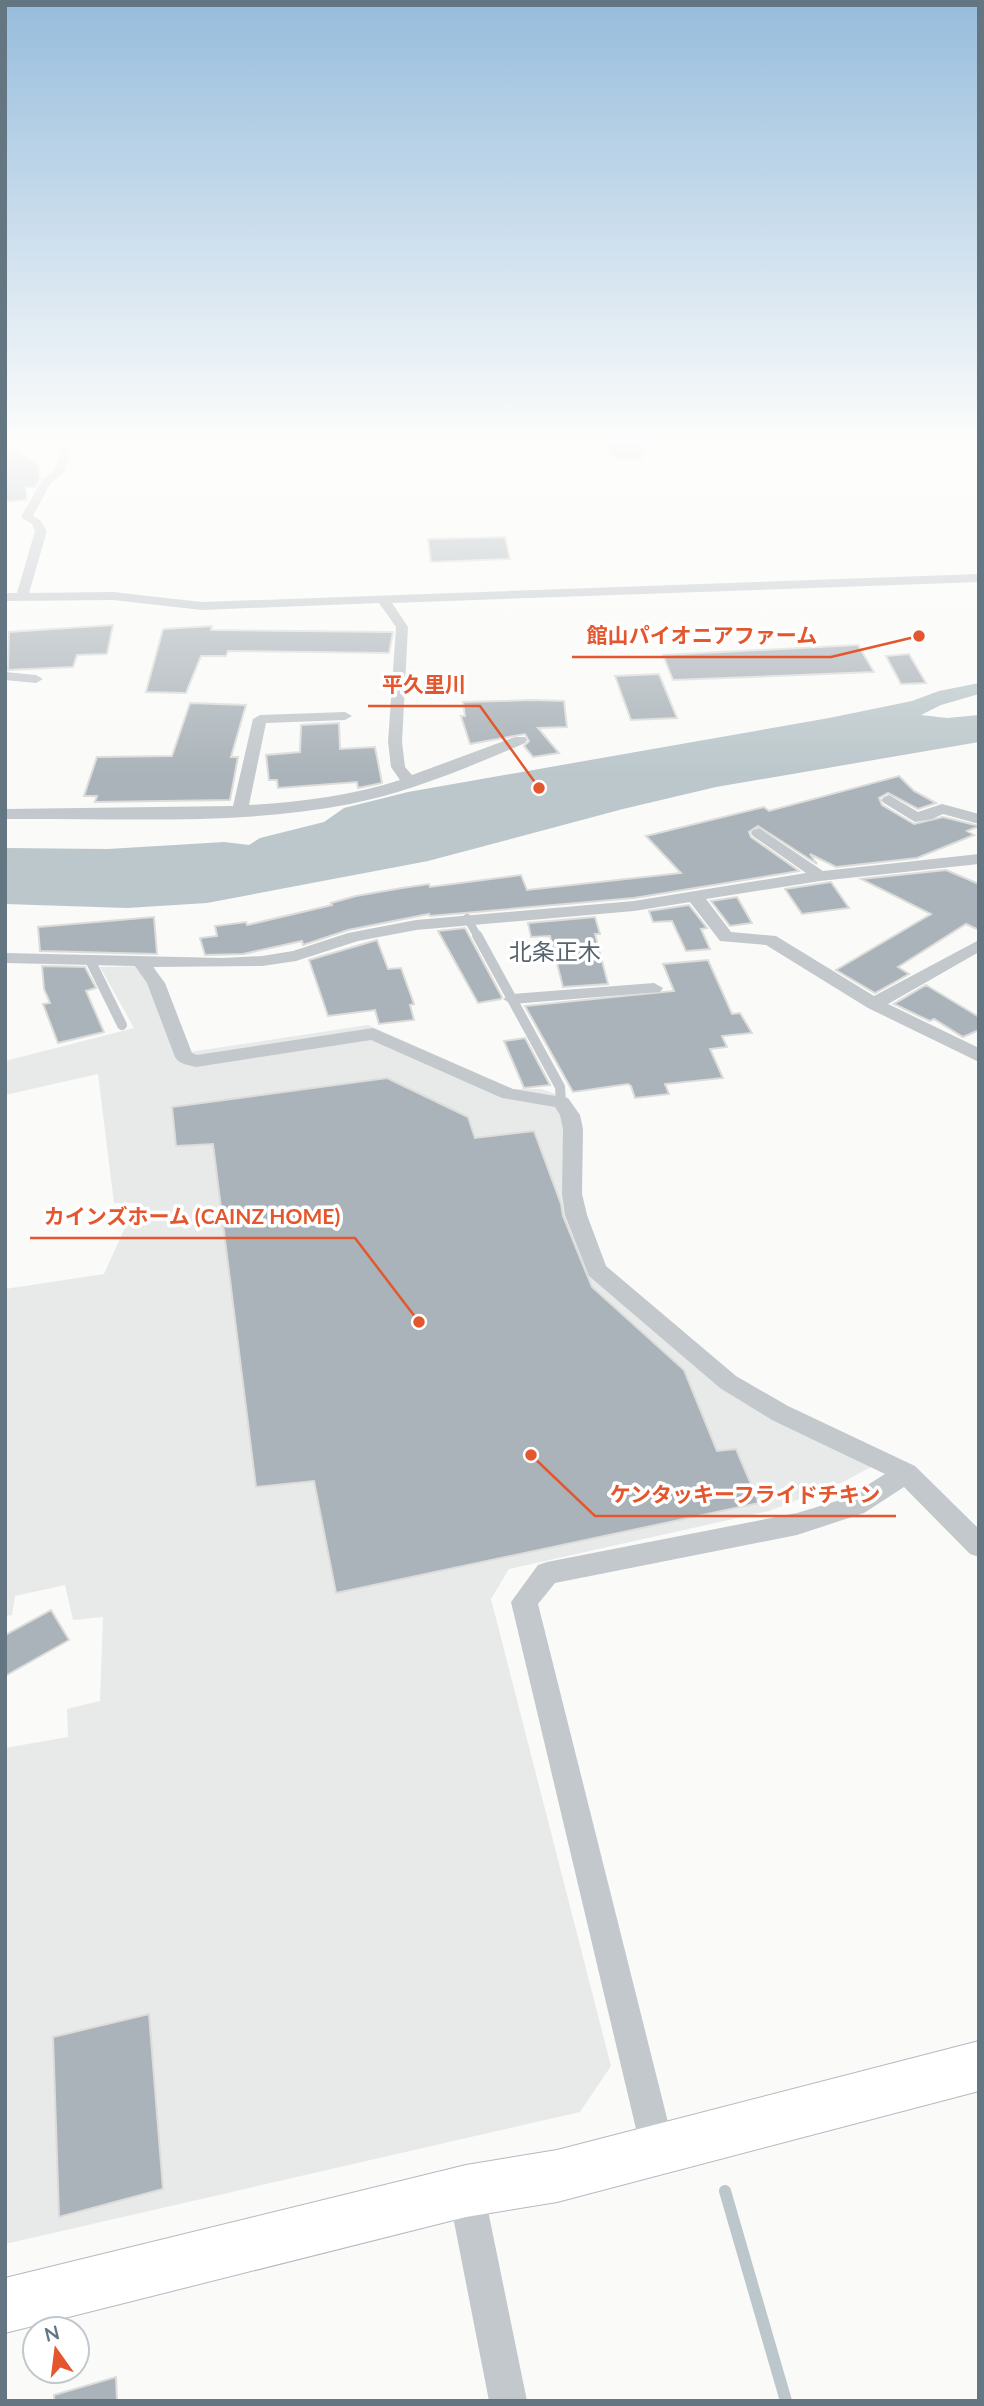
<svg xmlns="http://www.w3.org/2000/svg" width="984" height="2406" font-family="Lato,'Noto Sans JP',sans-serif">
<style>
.built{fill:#e8e9e9}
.water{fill:#bbc7cb}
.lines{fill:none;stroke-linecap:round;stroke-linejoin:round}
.stream{stroke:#bbc7cb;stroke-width:12}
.building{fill:#aab3b9;stroke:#dcdcda;stroke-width:2}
.secondary-casing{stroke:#b3babf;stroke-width:2}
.lane-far1{stroke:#c3c8cc;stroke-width:8}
.lane{stroke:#c3c8cc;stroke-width:10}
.street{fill:#c3c8cc;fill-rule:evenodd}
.secondary{fill:#fff;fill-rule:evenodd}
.labels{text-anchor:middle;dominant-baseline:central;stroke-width:7;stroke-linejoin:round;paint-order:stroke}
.quarter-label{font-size:23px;fill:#57646e;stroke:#fff}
.leader{fill:none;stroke:#e4572e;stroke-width:2.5}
.callout-dot{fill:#e4572e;stroke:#fff;stroke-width:2.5}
.callout-label{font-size:21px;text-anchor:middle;font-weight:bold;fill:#e4572e;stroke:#fff;stroke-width:7;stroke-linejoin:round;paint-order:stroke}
</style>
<rect width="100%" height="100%" fill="#fafaf8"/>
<!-- built -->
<path class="built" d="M 154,966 L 190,1052 L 368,1025 L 512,1089 L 541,1089 L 559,1095 L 568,1117 L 569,1203 L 604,1267 L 730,1377 L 886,1459 L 843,1482 L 769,1511 L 509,1569 L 491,1599 L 611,2066 L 580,2112 L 5,2244 L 5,1748 L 68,1737 L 67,1709 L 100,1701 L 103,1617 L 73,1620 L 65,1585 L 15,1596 L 12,1615 L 5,1616 L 5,1289 L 104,1274 L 136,1203 L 114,1203 L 98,1074 L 5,1095 L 5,1061 L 134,1028 L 100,967 Z"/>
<!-- water -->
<path class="water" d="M 979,683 L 979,694 L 941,705 L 921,715 L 947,718 L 979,715 L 979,742 L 716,787 L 623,809 L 428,861 L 207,903 L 127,908 L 5,904 L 5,848 L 108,849 L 224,842 L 249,845 L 260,838 L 324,822 L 344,808 L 408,792 L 829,718 L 912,701 L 939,691 Z"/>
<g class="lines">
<!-- stream -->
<path class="stream" d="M 725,2191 L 786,2401"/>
</g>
<!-- building -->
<path class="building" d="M 598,438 L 650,438 L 641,459 L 616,459 Z
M 5,440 L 39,465 L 40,479 L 35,487 L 26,487 L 27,500 L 5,502 Z
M 505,537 L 510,559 L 431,562 L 428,539 Z
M 113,625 L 107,654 L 77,655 L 73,667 L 8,670 L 9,632 Z
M 212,626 L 211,630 L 393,632 L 389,653 L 228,651 L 226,656 L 201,656 L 186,693 L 146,692 L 163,629 Z
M 858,645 L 874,672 L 673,680 L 663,655 Z
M 909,654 L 926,683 L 901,684 L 886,656 Z
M 659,674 L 677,718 L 631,720 L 615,676 Z
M 533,700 L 564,701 L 567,727 L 538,728 L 559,753 L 533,757 L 524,746 L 529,741 L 525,734 L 470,744 L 461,716 L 465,716 L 463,702 Z
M 190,703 L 246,705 L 231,757 L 238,757 L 230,800 L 95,802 L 97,796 L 84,796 L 97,757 L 172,756 Z
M 339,723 L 340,749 L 375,747 L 382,783 L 358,788 L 357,782 L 278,788 L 277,780 L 269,780 L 266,755 L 300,752 L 301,725 Z
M 899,776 L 914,791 L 936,803 L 918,809 L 888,793 L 879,798 L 882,805 L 914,824 L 943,817 L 979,826 L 967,831 L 974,835 L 917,858 L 836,867 L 810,854 L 817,864 L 758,826 L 749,832 L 751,837 L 799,871 L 634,898 L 430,916 L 429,914 L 348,930 L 303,945 L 302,941 L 243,954 L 205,955 L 200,938 L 217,936 L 215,926 L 246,922 L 247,925 L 332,905 L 331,903 L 356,896 L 402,888 L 429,884 L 430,887 L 521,875 L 527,890 L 681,873 L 646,836 L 764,807 L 769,811 Z
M 946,870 L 979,884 L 979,930 L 966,924 L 898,967 L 909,974 L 875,993 L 836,970 L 931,914 L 861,879 Z
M 831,882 L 849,908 L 802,914 L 785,889 Z
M 737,897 L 752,923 L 730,926 L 711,901 Z
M 689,905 L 707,928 L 701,929 L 710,949 L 686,951 L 672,921 L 653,922 L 649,911 Z
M 154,917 L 157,954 L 40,951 L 38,927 Z
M 595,917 L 600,934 L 595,934 L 608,984 L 563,987 L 550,936 L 531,937 L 528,923 Z
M 465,928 L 502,997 L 501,999 L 478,1003 L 438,931 Z
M 377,940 L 388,969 L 401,968 L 414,1004 L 410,1005 L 414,1020 L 379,1024 L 375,1010 L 328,1016 L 309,960 Z
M 708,960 L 732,1014 L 740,1013 L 752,1033 L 722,1036 L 727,1047 L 710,1049 L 723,1078 L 665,1084 L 669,1094 L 635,1098 L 631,1086 L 628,1084 L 573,1092 L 525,1006 L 674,991 L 663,964 Z
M 42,966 L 85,967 L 96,988 L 86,991 L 104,1032 L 58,1043 L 43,1004 L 50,1003 L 44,989 Z
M 926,985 L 979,1017 L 979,1030 L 963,1037 L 934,1019 L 930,1021 L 894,1004 Z
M 525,1038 L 550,1085 L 524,1088 L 504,1041 Z
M 387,1078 L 468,1117 L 475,1138 L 534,1131 L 561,1204 L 563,1216 L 592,1287 L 684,1370 L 717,1451 L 736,1449 L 759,1503 L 336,1593 L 314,1481 L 256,1487 L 213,1144 L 176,1146 L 172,1107 Z
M 51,1610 L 69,1640 L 5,1676 L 5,1635 Z
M 149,2014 L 163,2189 L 59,2217 L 53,2037 Z
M 116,2377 L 117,2401 L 54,2401 L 54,2395 Z"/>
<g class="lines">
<defs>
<path id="secondary" d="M 979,2041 L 979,2091 L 557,2202 L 466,2217 L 5,2333 L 5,2278 L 466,2165 L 557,2150 Z"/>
</defs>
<!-- secondary casing -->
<use href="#secondary" class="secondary-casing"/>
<!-- lane-far1 -->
<path class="lane-far1" d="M 467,918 L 478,937"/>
<!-- lane -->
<path class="lane" d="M 477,935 L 560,1087 L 561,1102
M 90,960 L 122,1025"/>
<!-- street -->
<path class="street" d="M 66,438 L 76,438 L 64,472 L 50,484 L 33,516 L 40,520 L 47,531 L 29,593 L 113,592 L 202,602 L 979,574 L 979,582 L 392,603 L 408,627 L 402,742 L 405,767 L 412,775 L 515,737 L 525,737 L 527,740 L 525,743 C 469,767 410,792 350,804 C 238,826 119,818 5,819 L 5,809 L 233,806 L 253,719 L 260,715 L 345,712 L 352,716 L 345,720 L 266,723 L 249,805 C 301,802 350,796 400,780 L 391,767 L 388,742 L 396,627 L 379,603 L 202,610 L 113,600 L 5,601 L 5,593 L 17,593 L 35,531 L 32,524 L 21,517 L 42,480 L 54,471 Z
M 5,672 L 36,675 L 43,679 L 36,683 L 5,680 Z
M 889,795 L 918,812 L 942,804 L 979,814 L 979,824 L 943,814 L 932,819 L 915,822 L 884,803 L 881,800 L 884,797 Z
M 759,828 L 823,871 L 979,854 L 979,864 L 820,881 L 706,899 L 731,932 L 776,936 L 874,996 L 979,940 L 979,952 L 888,1004 L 979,1048 L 979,1062 L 868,1008 L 766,945 L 720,941 L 690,902 L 634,911 L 416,930 L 358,941 L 296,961 L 262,966 L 153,967 L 165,983 L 192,1053 L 197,1055 L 373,1028 L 513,1089 L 568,1098 L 580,1115 L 583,1129 L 582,1194 L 587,1215 L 606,1266 L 736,1376 L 788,1406 L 915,1466 L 979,1529 L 979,1557 L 970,1554 L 904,1487 L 864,1513 L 797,1535 L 555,1583 L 538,1604 L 675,2150 L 670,2162 L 658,2167 L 646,2162 L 641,2150 L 511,1602 L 538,1565 L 547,1562 L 797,1513 L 847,1498 L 885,1474 L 772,1420 L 720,1388 L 589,1276 L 565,1215 L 562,1194 L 563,1129 L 560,1115 L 555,1107 L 502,1098 L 371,1040 L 196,1067 C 188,1065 179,1064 175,1057 L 147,983 L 135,966 L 5,963 L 5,953 L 223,958 L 262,956 L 293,951 L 348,933 L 416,920 L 634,901 L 806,873 L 753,836 L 751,833 L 753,830 Z
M 654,983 L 663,988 L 660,992 L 512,1004 L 503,999 L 512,994 Z
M 466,2173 L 478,2179 L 484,2191 L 527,2401 L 489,2401 L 448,2191 L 454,2179 Z"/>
<!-- secondary -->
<use href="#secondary" class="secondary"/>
</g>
<!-- sky -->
<linearGradient id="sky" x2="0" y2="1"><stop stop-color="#96bcdc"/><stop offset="0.57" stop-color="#fdfdfc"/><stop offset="1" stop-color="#fdfdfc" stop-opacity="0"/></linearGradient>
<rect width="984" height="775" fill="url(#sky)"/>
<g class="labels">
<!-- quarter labels -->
<g class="quarter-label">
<text x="555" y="951">北条正木</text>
</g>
</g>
<!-- callouts -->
<path class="leader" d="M919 636L831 657H572M539 788L480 706H368M419 1322L355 1238H30M531 1455L595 1516H896"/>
<g class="callout-dot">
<circle cx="919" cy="636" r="7"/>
<circle cx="539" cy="788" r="7"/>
<circle cx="419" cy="1322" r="7"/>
<circle cx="531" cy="1455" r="7"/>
</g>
<g class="callout-label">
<text x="702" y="643">館山パイオニアファーム</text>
<text x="424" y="692">平久里川</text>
<text x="192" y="1224">カインズホーム (CAINZ HOME)</text>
<text x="745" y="1502">ケンタッキーフライドチキン</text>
</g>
<!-- border -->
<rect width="984" height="2406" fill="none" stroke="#657683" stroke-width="14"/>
<!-- north arrow -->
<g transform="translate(56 2350) rotate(346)"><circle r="33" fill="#ffffff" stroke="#c1c8cd" stroke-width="2"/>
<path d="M0-5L12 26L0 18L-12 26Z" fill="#e4572e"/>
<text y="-10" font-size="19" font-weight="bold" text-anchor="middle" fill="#657683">N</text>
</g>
</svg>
